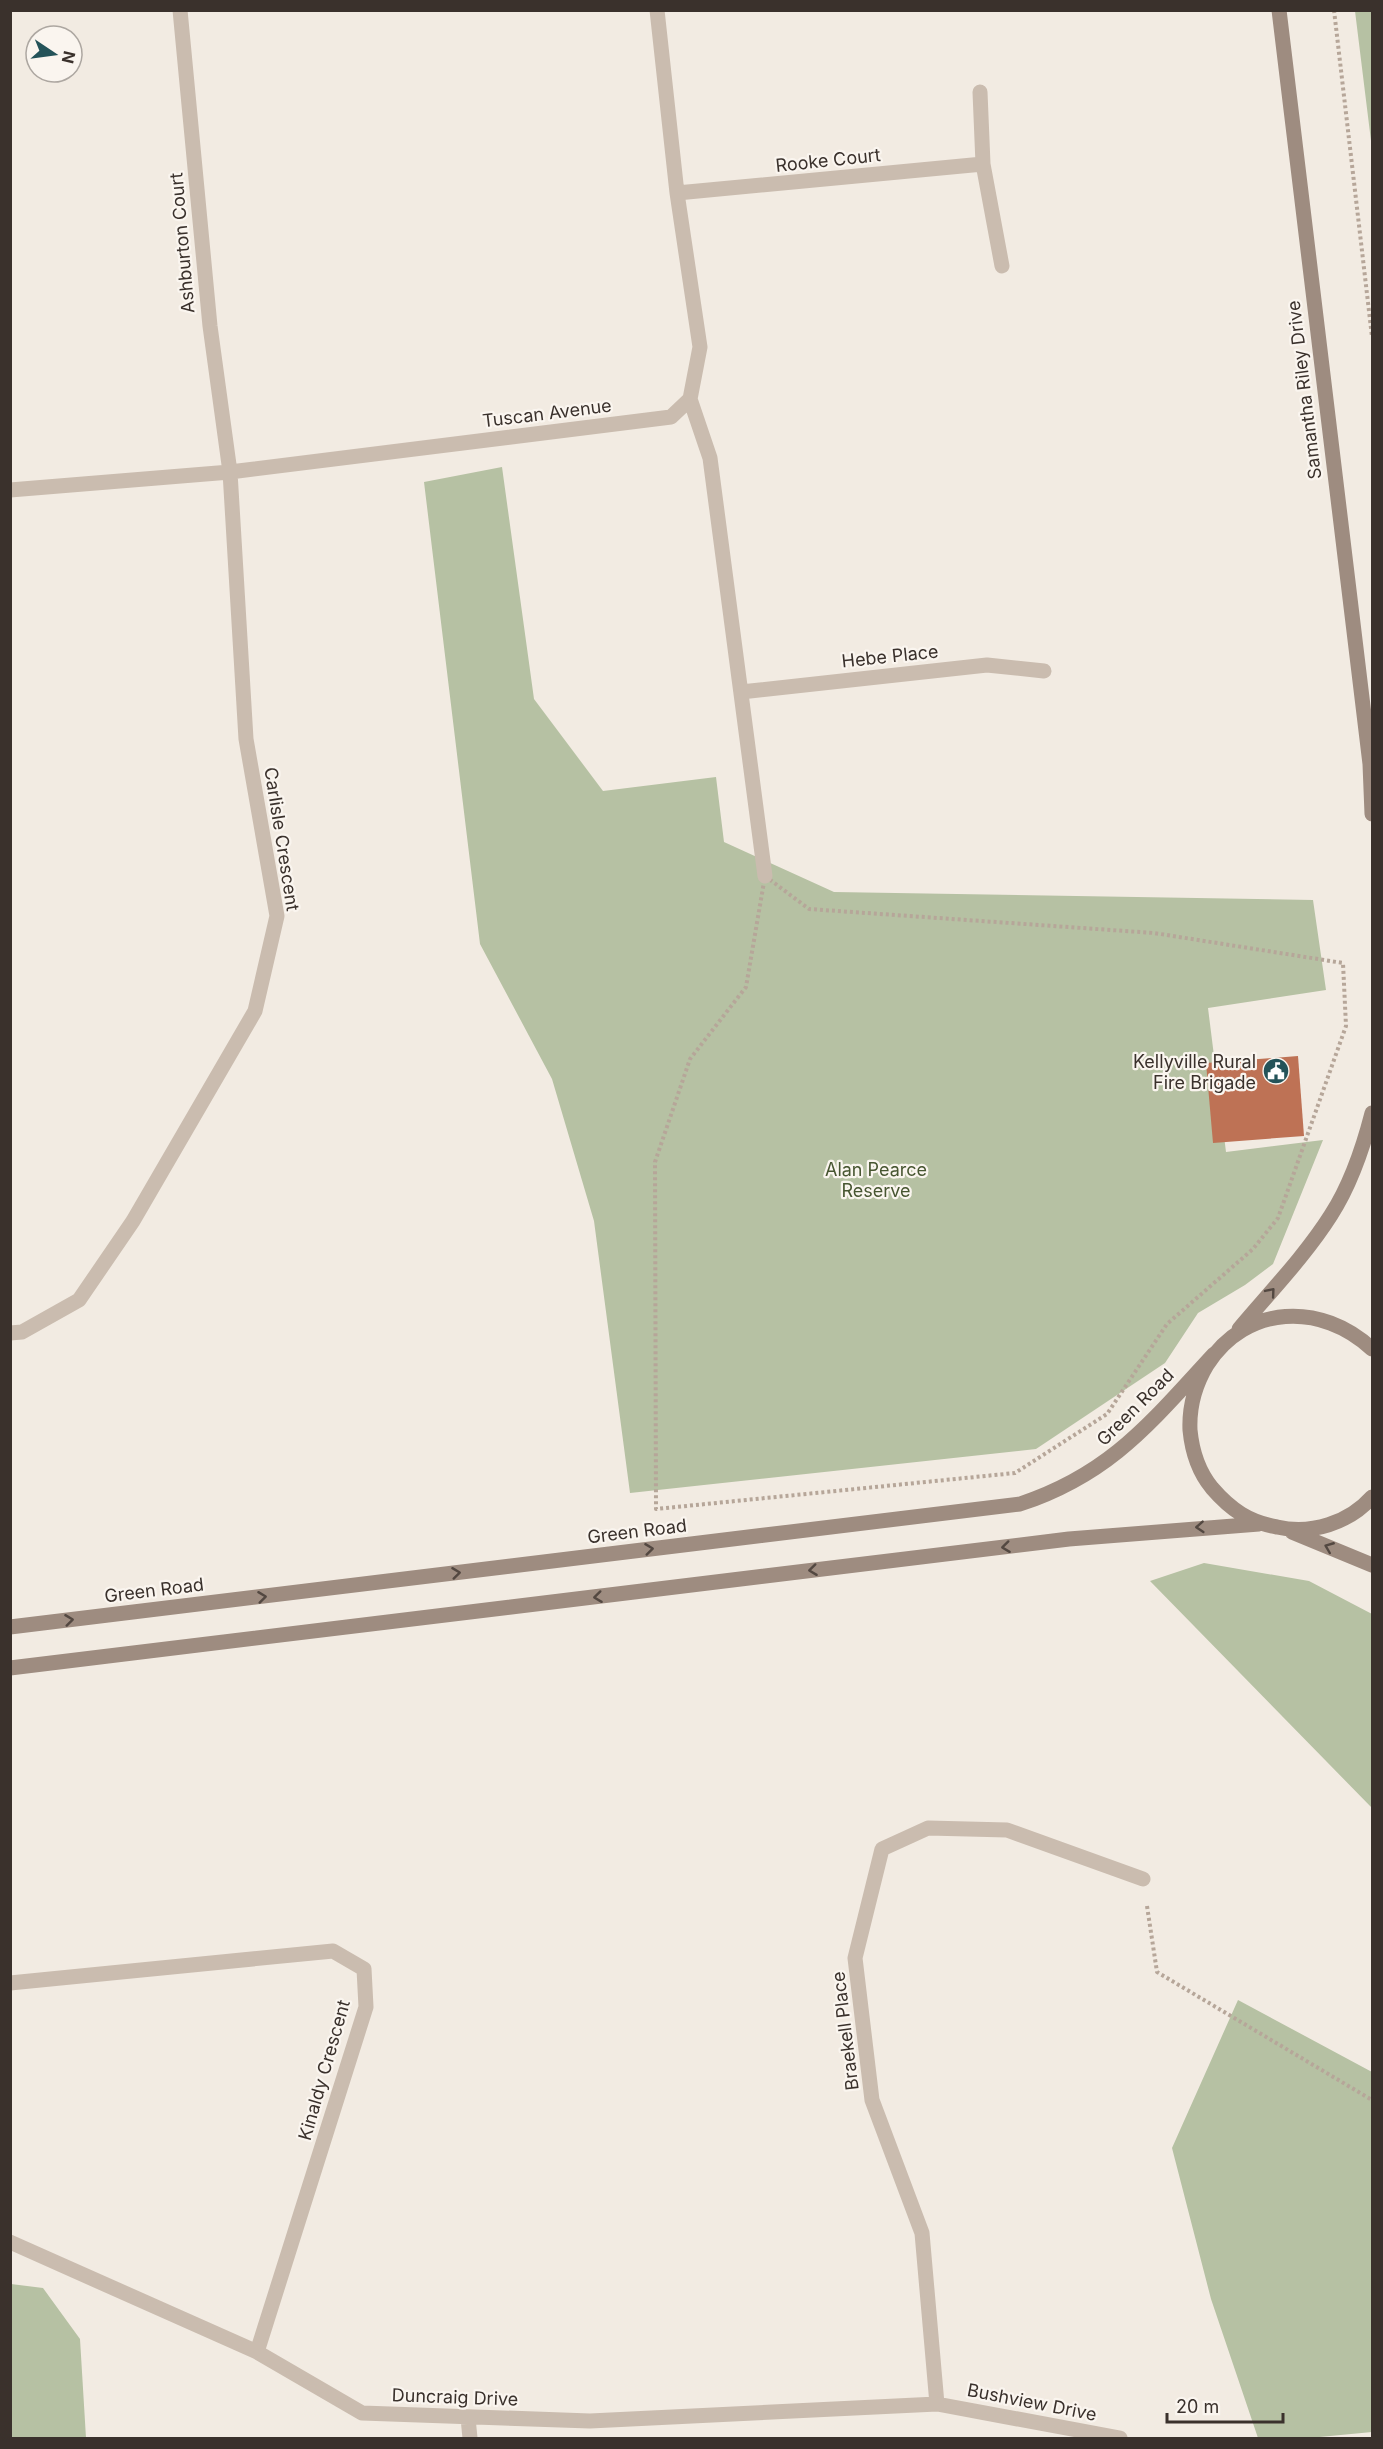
<svg xmlns="http://www.w3.org/2000/svg" width="1383" height="2449" font-family="Inter,sans-serif">
<style>
.green{fill:#b6c1a3}
.building{fill:#be7255}
.lines{fill:none;stroke-linecap:round;stroke-linejoin:round}
.path{stroke:#b6a699;stroke-width:4;stroke-dasharray:3 3;stroke-linecap:butt}
.minor{stroke:#cabcaf;stroke-width:15}
.secondary{stroke:#9e8c80;stroke-width:15}
.oneway{stroke:#534841}
.labels{text-anchor:middle;dominant-baseline:central;stroke-width:4.5;stroke-linejoin:round;paint-order:stroke}
.street-label{font-size:18px;fill:#3a312c;stroke:#faf5ef}
.poi-label{font-size:18px;fill:#3a312c;stroke:#faf5ef;text-anchor:end}
.park-label{font-size:18px;fill:#475631;stroke:#faf5ef}
</style>
<rect width="100%" height="100%" fill="#f2ebe2"/>
<!-- green -->
<path class="green" d="M 1355,11 L 1372,11 L 1372,149 Z
M 502,467 L 534,699 L 603,791 L 716,777 L 724,842 L 834,892 L 1313,900 L 1326,990 L 1208,1008 L 1226,1152 L 1323,1140 L 1273,1264 L 1245,1285 L 1198,1313 L 1165,1363 L 1036,1449 L 630,1493 L 594,1221 L 552,1079 L 480,944 L 424,482 Z
M 1204,1563 L 1309,1581 L 1372,1614 L 1372,1808 L 1150,1581 Z
M 1238,2000 L 1372,2072 L 1372,2432 L 1309,2438 L 1258,2438 L 1211,2299 L 1172,2148 Z
M 11,2284 L 43,2288 L 80,2339 L 86,2438 L 11,2438 Z"/>
<!-- building -->
<path class="building" d="M 1298,1056 L 1304,1136 L 1213,1143 L 1206,1063 Z"/>
<g class="lines">
<!-- path -->
<path class="path" d="M 1334,10 L 1372,337
M 765,876 L 809,909 L 1154,933 L 1343,963 L 1346,1026 L 1278,1218 L 1253,1249 L 1167,1324 L 1107,1414 L 1015,1473 L 656,1509 L 655,1162 L 690,1059 L 746,987 Z
M 1147,1906 L 1157,1972 L 1372,2100"/>
<!-- minor -->
<path class="minor" d="M 980,92 L 983,164 L 1002,266
M 677,193 L 983,164
M 690,399 L 710,458 L 765,876
M 10,490 L 230,472 L 671,417 L 690,399 L 700,347 L 677,193 L 657,10
M 741,692 L 987,665 L 1044,671
M 10,1333 L 22,1332 L 79,1300 L 133,1221 L 255,1011 L 277,916 L 246,739 L 230,472 L 210,326 L 180,10
M 10,1983 L 333,1951 L 364,1969 L 366,2007 L 257,2352
M 10,2242 L 257,2352 L 362,2413 L 590,2421 L 937,2404 L 1120,2438
M 937,2404 L 922,2233 L 872,2100 L 855,1958 L 882,1849 L 928,1828 L 1007,1830 L 1143,1879
M 468,2418 L 470,2438"/>
<!-- secondary -->
<path class="secondary" d="M 1279,10 L 1370,764 L 1372,814
M 1239,1329 C 1270,1292 1305,1256 1331,1215 C 1351,1184 1363,1148 1372,1113
M 1372,1349 C 1322,1302 1246,1304 1207,1365 C 1195,1385 1189,1406 1190,1430 C 1192,1451 1198,1471 1212,1488 C 1231,1510 1249,1522 1277,1527 C 1311,1535 1349,1523 1372,1497
M 1292,1532 L 1372,1565
M 10,1627 L 1020,1504 C 1111,1474 1151,1422 1214,1354
M 10,1668 L 1069,1539 L 1259,1524"/>
</g>
<!-- one-way arrows -->
<defs><path id="oneway-chevron" d="M-2-3.5L2.5 0L-2 3.5" fill="none" stroke-width="1.6" stroke-linecap="round" stroke-linejoin="round" transform="scale(1.5)"/></defs>
<g class="oneway">
<use href="#oneway-chevron" transform="translate(1271 1292) rotate(-50)"/>
<use href="#oneway-chevron" transform="translate(1200 1527) rotate(176)"/>
<use href="#oneway-chevron" transform="translate(1006 1547) rotate(173)"/>
<use href="#oneway-chevron" transform="translate(1329 1547) rotate(-158)"/>
<use href="#oneway-chevron" transform="translate(649 1549) rotate(-7)"/>
<use href="#oneway-chevron" transform="translate(813 1570) rotate(173)"/>
<use href="#oneway-chevron" transform="translate(456 1573) rotate(-7)"/>
<use href="#oneway-chevron" transform="translate(262 1597) rotate(-7)"/>
<use href="#oneway-chevron" transform="translate(598 1597) rotate(173)"/>
<use href="#oneway-chevron" transform="translate(69 1620) rotate(-7)"/>
</g>
<!-- icons -->
<defs>
<symbol id="civic-disc" viewBox="-11 -11 22 22"><circle r="9.5" fill="#245359" stroke="#faf5ef"/><path d="M-.6-6.5H3V-4.5H.6V-3L4-1V1h2V6H-6V1h2V-1L-.6-3ZM-1.2 2.5V6h2.4V2.5Z" fill="#fff"/></symbol>
</defs>
<g fill-rule="evenodd">
<use href="#civic-disc" x="1261" y="1056" width="30" height="30"/>
</g>
<g class="labels">
<!-- street labels -->
<g class="street-label">
<text transform="translate(828 160) rotate(-6)">Rooke Court</text>
<text transform="translate(182 243) rotate(-95)">Ashburton Court</text>
<text transform="translate(1304 390) rotate(-97)">Samantha Riley Drive</text>
<text transform="translate(547 413) rotate(-7)">Tuscan Avenue</text>
<text transform="translate(890 656) rotate(-6)">Hebe Place</text>
<text transform="translate(282 839) rotate(81)">Carlisle Crescent</text>
<text transform="translate(1135 1407) rotate(-45)">Green Road</text>
<text transform="translate(637 1531) rotate(-7)">Green Road</text>
<text transform="translate(154 1590) rotate(-7)">Green Road</text>
<text transform="translate(845 2031) rotate(-97)">Braekell Place</text>
<text transform="translate(324 2070) rotate(-74)">Kinaldy Crescent</text>
<text transform="translate(455 2397) rotate(2)">Duncraig Drive</text>
<text transform="translate(1032 2402) rotate(11)">Bushview Drive</text>
</g>
<!-- poi labels -->
<g class="poi-label">
<text x="1256" y="1061">Kellyville Rural<tspan x="1256" dy="21">Fire Brigade</tspan></text>
</g>
<!-- park labels -->
<g class="park-label">
<text x="876" y="1169">Alan Pearce<tspan x="876" dy="21">Reserve</tspan></text>
</g>
</g>
<!-- border -->
<rect width="1383" height="2449" fill="none" stroke="#3a312c" stroke-width="24"/>
<!-- north arrow -->
<g transform="translate(54 54) rotate(103)"><circle r="28" fill="#faf5ef" stroke="#ada7a1" stroke-width="1.5"/>
<path d="M0-4.5L10 22L0 15L-10 22Z" fill="#245359"/>
<text y="-9" font-size="16" font-weight="bold" text-anchor="middle" fill="#3a312c">N</text>
</g>
<!-- scale -->
<path d="M1167 2413v9h116v-9" fill="none" stroke="#3a312c" stroke-width="3"/>
<text x="1176" y="2413" font-size="18" fill="#3a312c" stroke="#faf5ef" stroke-width="4.5" paint-order="stroke">20 m</text>
</svg>
